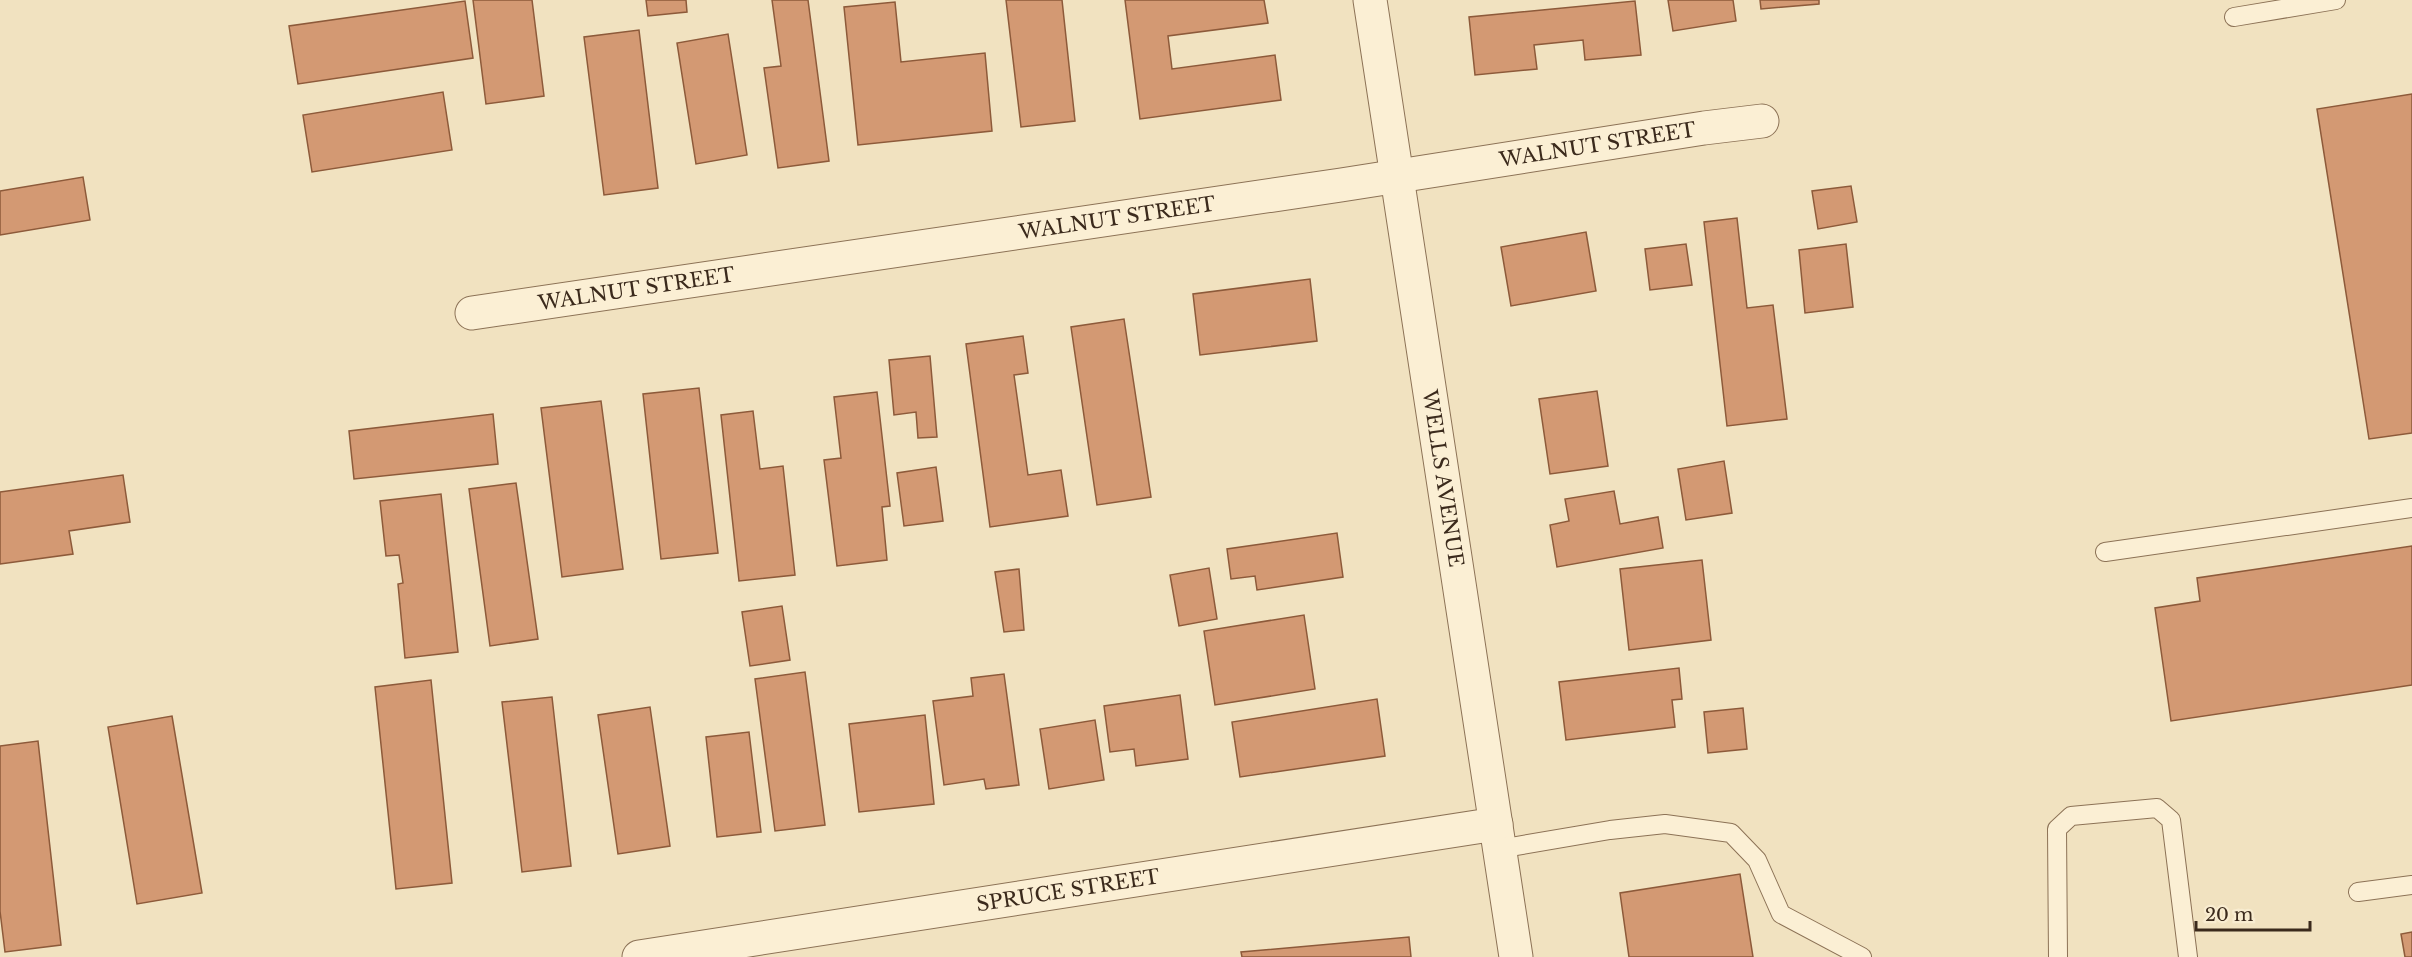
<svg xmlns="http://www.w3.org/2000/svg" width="2412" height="957" font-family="'Libre Baskerville',serif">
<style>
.building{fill:#d39973;stroke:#8d5a3a;stroke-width:1.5}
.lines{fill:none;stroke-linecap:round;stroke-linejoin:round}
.service-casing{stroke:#8c7256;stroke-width:20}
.minor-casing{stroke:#8c7256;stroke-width:35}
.service{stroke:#fbefd4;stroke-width:18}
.minor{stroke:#fbefd4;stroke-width:33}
.labels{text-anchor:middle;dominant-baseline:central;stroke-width:4.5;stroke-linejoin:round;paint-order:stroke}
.street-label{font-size:20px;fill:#3b2a1c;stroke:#f8ecd0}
</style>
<rect width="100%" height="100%" fill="#f1e2c0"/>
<!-- building -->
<path class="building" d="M 473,0 L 532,0 L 544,96 L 486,104 Z
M 646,0 L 686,0 L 687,12 L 648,16 Z
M 772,0 L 808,0 L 829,161 L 778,168 L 764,68 L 781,66 Z
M 1006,0 L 1062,0 L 1075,121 L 1021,127 Z
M 1125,0 L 1264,0 L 1268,23 L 1168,36 L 1172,69 L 1275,55 L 1281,100 L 1140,119 Z
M 1668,0 L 1733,0 L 1736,21 L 1673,31 Z
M 1760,0 L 1819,0 L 1819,4 L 1761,9 Z
M 465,1 L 473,58 L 298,84 L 289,26 Z
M 1635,1 L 1641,55 L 1585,60 L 1583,40 L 1534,45 L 1537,69 L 1475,75 L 1469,17 Z
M 895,2 L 901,62 L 985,53 L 992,131 L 858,145 L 844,7 Z
M 639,30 L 658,188 L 604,195 L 584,37 Z
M 728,34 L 747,155 L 696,164 L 677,43 Z
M 443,92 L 452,150 L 312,172 L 303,115 Z
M 2412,94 L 2412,433 L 2369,439 L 2317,109 Z
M 83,177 L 90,220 L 0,235 L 0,191 Z
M 1851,186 L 1857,222 L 1818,229 L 1812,191 Z
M 1737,218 L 1747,308 L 1773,305 L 1787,419 L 1727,426 L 1704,222 Z
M 1586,232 L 1596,291 L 1511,306 L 1501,247 Z
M 1686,244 L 1692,285 L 1650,290 L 1645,249 Z
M 1846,244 L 1853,307 L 1805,313 L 1799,250 Z
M 1310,279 L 1317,341 L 1200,355 L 1193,294 Z
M 1124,319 L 1151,497 L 1097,505 L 1071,327 Z
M 1023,336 L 1028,373 L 1014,375 L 1028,475 L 1061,470 L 1068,516 L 990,527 L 966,344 Z
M 930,356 L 937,437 L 918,438 L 916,412 L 894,415 L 889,360 Z
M 699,388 L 718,553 L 661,559 L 643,394 Z
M 1597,391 L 1608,466 L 1550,474 L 1539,399 Z
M 877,392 L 890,506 L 882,507 L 887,560 L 837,566 L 824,460 L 841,458 L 834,397 Z
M 601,401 L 623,569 L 562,577 L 541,408 Z
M 753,411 L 760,469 L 783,466 L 795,575 L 739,581 L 721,415 Z
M 493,414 L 498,464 L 354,479 L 349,431 Z
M 1724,461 L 1732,513 L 1686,520 L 1678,469 Z
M 936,467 L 943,521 L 904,526 L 897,473 Z
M 123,475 L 130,522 L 69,531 L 73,554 L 0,564 L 0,492 Z
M 516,483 L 538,639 L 490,646 L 469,489 Z
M 1614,491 L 1620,524 L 1658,517 L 1663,548 L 1557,567 L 1550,525 L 1569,521 L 1565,499 Z
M 441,494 L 458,652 L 405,658 L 398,584 L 403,583 L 399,555 L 386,556 L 380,501 Z
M 1337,533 L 1343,577 L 1257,590 L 1255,576 L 1231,579 L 1227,549 Z
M 2412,546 L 2412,685 L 2171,721 L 2155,608 L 2200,601 L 2197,578 Z
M 1702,560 L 1711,640 L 1629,650 L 1620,569 Z
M 1209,568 L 1217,619 L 1179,626 L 1170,575 Z
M 1019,569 L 1024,630 L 1004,632 L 995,572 Z
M 782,606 L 790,660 L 750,666 L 742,612 Z
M 1304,615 L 1315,689 L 1215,705 L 1204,631 Z
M 1679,668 L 1682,699 L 1672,700 L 1675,727 L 1566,740 L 1559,682 Z
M 805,672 L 825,825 L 775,831 L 755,679 Z
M 1004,674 L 1019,785 L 986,789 L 984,779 L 944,785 L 933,701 L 973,696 L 971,678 Z
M 431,680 L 452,883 L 396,889 L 375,687 Z
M 1180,695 L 1188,759 L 1136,766 L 1134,749 L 1110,752 L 1104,706 Z
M 552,697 L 571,866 L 522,872 L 502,702 Z
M 1377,699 L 1385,756 L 1240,777 L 1232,722 Z
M 650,707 L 670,846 L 618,854 L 598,715 Z
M 1743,708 L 1747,749 L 1708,753 L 1704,712 Z
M 925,715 L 934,804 L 859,812 L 849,724 Z
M 172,716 L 202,893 L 137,904 L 108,727 Z
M 1095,720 L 1104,780 L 1049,789 L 1040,729 Z
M 749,732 L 761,832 L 717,837 L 706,737 Z
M 38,741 L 61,945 L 5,952 L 0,911 L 0,746 Z
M 1740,874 L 1753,957 L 1629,957 L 1620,893 Z
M 2412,932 L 2412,957 L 2405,957 L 2401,934 Z
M 1409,937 L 1411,957 L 1242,957 L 1241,952 Z"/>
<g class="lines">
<defs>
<path id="service" d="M 2234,17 L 2336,0
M 2105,552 L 2412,508
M 1499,849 L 1610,830 L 1665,824 L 1731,833 L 1757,860 L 1781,914 L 1862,957
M 2358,892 L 2412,885
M 2058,957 L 2057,829 L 2071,816 L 2157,808 L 2171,820 L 2188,957"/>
<g id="minor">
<path id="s1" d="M 1370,0 L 1516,957"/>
<path id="s2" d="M 472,313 L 1341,185 L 1704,128 L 1762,121"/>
<path id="s3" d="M 639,957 L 1496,824"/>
</g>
</defs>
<!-- service casing -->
<use href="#service" class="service-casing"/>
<!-- minor casing -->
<use href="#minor" class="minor-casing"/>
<!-- service -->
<use href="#service" class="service"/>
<!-- minor -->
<use href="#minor" class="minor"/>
</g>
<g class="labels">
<!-- street labels -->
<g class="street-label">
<text stroke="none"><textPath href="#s2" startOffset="1138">WALNUT STREET</textPath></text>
<text stroke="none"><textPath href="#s2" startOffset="652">WALNUT STREET</textPath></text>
<text stroke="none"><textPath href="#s2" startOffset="166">WALNUT STREET</textPath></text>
<text stroke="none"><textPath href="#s1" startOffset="484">WELLS AVENUE</textPath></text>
<text stroke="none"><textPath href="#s3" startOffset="434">SPRUCE STREET</textPath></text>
</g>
</g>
<!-- scale -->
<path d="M2196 921v9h114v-9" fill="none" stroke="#3b2a1c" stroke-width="3"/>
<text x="2205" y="921" font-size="18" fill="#3b2a1c" stroke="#f8ecd0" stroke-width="4.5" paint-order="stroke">20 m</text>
</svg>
